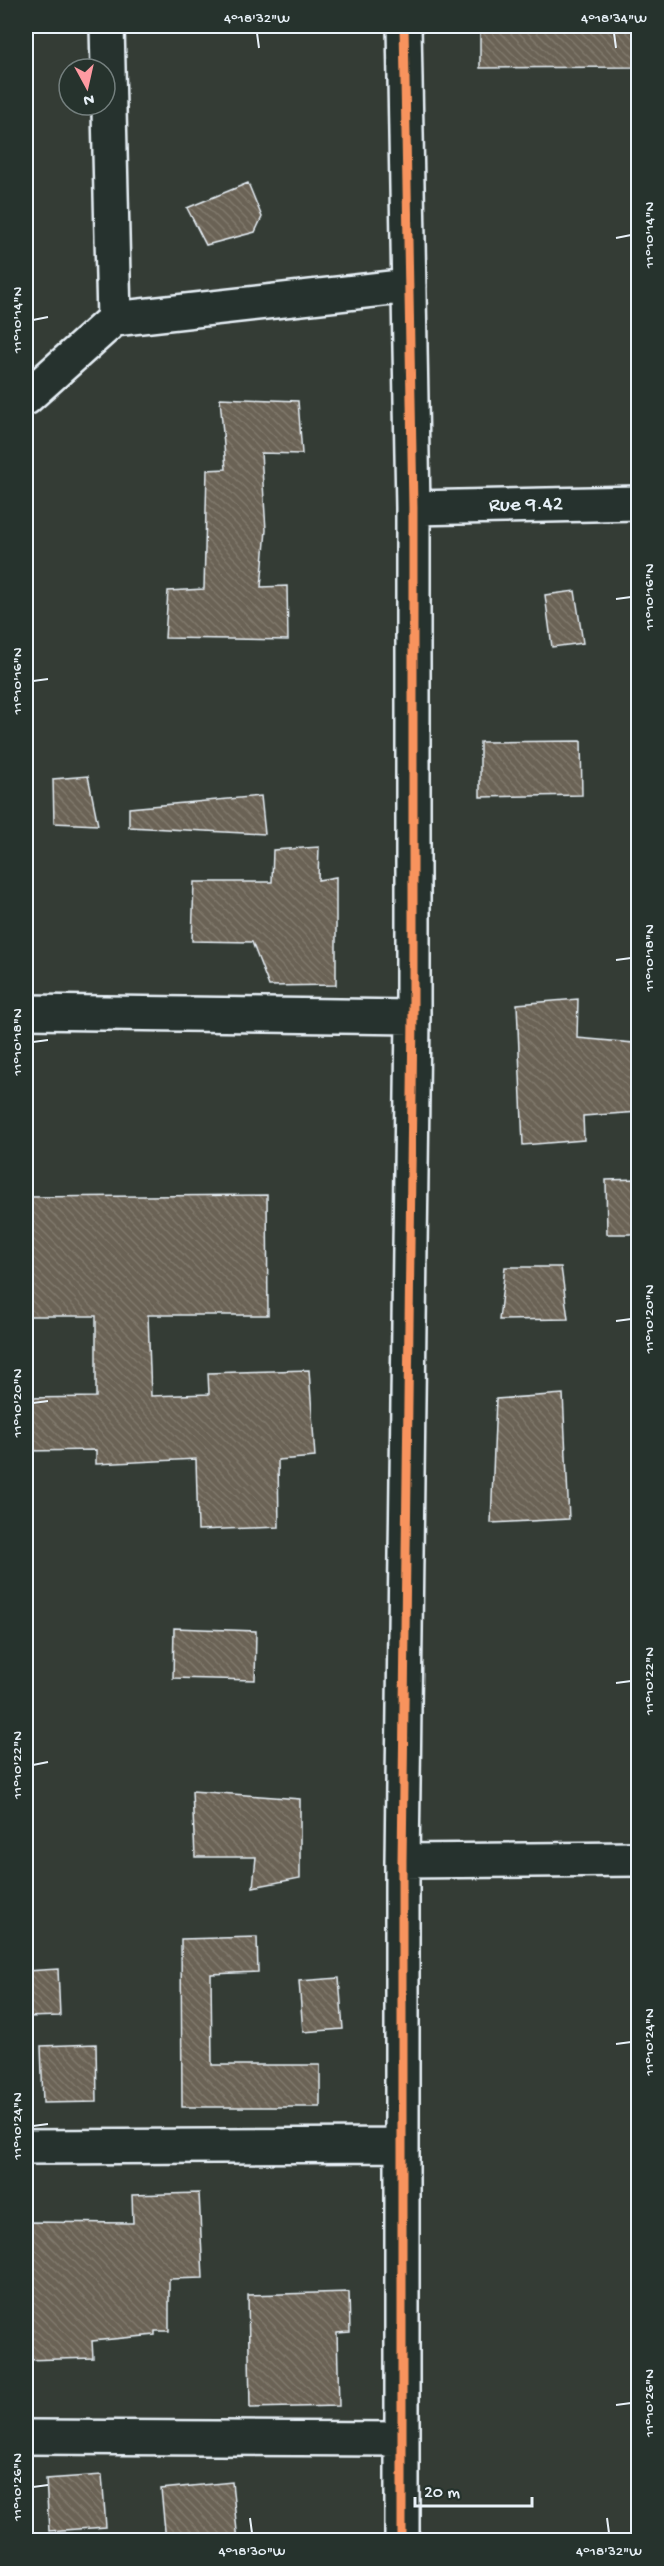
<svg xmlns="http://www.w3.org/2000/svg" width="664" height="2566" font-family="'Gochi Hand',sans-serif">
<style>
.building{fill:url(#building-back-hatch);stroke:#e8f1f8;stroke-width:1.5}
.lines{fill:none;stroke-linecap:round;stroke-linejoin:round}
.street-casing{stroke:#e8f1f8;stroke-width:38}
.street{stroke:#26332d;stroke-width:33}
.cycleway-casing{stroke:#26332d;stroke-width:13}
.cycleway{stroke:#f8935d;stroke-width:9}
.ticks{fill:none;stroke:#e8f1f8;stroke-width:2}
.labels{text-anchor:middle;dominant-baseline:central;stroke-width:5;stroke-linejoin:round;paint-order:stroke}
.street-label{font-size:21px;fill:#e8f1f8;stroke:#26332d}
.neatline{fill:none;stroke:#e8f1f8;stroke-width:2}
.ticks-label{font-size:15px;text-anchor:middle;fill:#e8f1f8}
</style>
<defs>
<pattern id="building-back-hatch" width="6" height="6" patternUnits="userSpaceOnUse" patternTransform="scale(1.5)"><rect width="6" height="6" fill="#6b6254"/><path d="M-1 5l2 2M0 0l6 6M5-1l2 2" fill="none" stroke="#80796d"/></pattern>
</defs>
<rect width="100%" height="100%" fill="#343c35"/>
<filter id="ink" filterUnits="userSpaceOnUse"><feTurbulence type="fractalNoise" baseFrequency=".0167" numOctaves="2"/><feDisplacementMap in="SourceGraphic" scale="12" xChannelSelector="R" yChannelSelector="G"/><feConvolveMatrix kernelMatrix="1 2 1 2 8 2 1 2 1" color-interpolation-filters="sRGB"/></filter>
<g filter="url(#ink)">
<!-- building -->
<path class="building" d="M 480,26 L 639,26 L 639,67 L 480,68 Z
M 248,183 L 262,217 L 255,232 L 206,245 L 187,208 Z
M 220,398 L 298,401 L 302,454 L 261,453 L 266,530 L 261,587 L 287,586 L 288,640 L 165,638 L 168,591 L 204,589 L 207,470 L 226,469 Z
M 575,591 L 583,643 L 552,647 L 545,595 Z
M 581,741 L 582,795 L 480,797 L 480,742 Z
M 88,776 L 98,825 L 54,823 L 53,779 Z
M 261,796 L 265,834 L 129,827 L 129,808 Z
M 319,847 L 318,880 L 336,877 L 336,985 L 269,986 L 252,942 L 192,941 L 194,882 L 272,882 L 273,850 Z
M 578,999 L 577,1038 L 634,1043 L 639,1112 L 583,1116 L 584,1140 L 523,1145 L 517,1004 Z
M 639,1179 L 639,1234 L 607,1234 L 606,1180 Z
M 267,1195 L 268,1315 L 148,1315 L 151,1396 L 209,1394 L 208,1373 L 309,1370 L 315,1457 L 278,1460 L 279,1527 L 198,1530 L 196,1459 L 96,1464 L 96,1450 L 26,1451 L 26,1398 L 96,1397 L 96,1316 L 26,1316 L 26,1197 Z
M 505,1267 L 561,1267 L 568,1319 L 499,1320 Z
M 563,1394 L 569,1519 L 491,1523 L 496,1399 Z
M 174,1628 L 256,1631 L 255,1680 L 173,1678 Z
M 192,1791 L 300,1799 L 300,1878 L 253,1887 L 256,1857 L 195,1857 Z
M 257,1937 L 258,1972 L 211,1974 L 212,2065 L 320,2065 L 320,2107 L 182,2107 L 181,1939 Z
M 58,1969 L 60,2016 L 26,2017 L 26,1971 Z
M 339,1978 L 343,2029 L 303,2032 L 299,1981 Z
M 96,2044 L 97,2102 L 43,2103 L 41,2046 Z
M 199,2193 L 203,2278 L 169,2279 L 169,2331 L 155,2331 L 155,2335 L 92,2341 L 93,2358 L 26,2360 L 26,2222 L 133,2223 L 132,2195 Z
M 349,2292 L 350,2332 L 337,2333 L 339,2406 L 250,2408 L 248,2295 Z
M 102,2475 L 106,2527 L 49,2531 L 46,2479 Z
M 232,2482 L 238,2541 L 166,2541 L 161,2489 Z"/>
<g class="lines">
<defs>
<path id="street" d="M 107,26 L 114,319
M 26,398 L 114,319 L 409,286
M 413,508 L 638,503
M 26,1012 L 413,1017
M 402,1861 L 638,1859
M 26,2147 L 402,2145
M 26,2437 L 402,2439
M 402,2540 L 402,1861 L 413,1017 L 413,508 L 404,26"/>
</defs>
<!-- street casing -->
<use href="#street" class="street-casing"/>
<!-- street -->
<use href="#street" class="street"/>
<defs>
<path id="cycleway" d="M 402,2540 L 402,1861 L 413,1017 L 413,508 L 404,26"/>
</defs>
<!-- cycleway casing -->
<use href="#cycleway" class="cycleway-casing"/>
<!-- cycleway -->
<use href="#cycleway" class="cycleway"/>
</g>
</g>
<!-- ticks -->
<path class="ticks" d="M 257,33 L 259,48M 614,33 L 616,48M 616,238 L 631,235M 33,320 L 48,317M 616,599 L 631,597M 33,681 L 48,679M 616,960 L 631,958M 33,1042 L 48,1040M 616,1321 L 631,1319M 33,1403 L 48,1401M 616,1683 L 631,1681M 33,1765 L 48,1762M 616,2044 L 631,2042M 33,2126 L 48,2124M 616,2405 L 631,2403M 33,2487 L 48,2485M 250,2518 L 252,2533M 607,2518 L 609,2533"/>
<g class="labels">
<!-- street labels -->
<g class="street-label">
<text transform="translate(526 506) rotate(-1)">Rue 9.42</text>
</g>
</g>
<!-- margin -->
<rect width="664" height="2566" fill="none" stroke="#26332d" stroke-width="66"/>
<!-- north arrow -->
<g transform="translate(87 87) rotate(172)"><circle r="28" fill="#26332d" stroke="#747f7e" stroke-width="1.5"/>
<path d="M0-4.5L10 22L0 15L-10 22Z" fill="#ff9aa2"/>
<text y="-9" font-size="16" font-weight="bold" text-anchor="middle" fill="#e8f1f8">N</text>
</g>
<!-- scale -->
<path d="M415 2497v9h117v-9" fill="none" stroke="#e8f1f8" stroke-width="3"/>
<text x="424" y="2497" font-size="18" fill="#e8f1f8" stroke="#26332d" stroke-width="4.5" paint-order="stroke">20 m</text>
<rect x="33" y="33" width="598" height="2500" class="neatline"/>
<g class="ticks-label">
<text x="257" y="22">4°18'32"W</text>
<text x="614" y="22">4°18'34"W</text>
<text transform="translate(648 235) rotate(-90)" y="5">11°10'14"N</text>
<text transform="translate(16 320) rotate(-90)" y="5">11°10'14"N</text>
<text transform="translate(648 597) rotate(-90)" y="5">11°10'16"N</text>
<text transform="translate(16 681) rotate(-90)" y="5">11°10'16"N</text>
<text transform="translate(648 958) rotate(-90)" y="5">11°10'18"N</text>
<text transform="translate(16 1042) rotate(-90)" y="5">11°10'18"N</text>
<text transform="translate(648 1319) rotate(-90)" y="5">11°10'20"N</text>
<text transform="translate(16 1403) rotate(-90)" y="5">11°10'20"N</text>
<text transform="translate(648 1681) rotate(-90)" y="5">11°10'22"N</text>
<text transform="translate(16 1765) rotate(-90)" y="5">11°10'22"N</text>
<text transform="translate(648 2042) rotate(-90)" y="5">11°10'24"N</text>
<text transform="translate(16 2126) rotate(-90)" y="5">11°10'24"N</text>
<text transform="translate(648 2403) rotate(-90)" y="5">11°10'26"N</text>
<text transform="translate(16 2487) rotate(-90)" y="5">11°10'26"N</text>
<text x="252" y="2555">4°18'30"W</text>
<text x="609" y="2555">4°18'32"W</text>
</g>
</svg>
